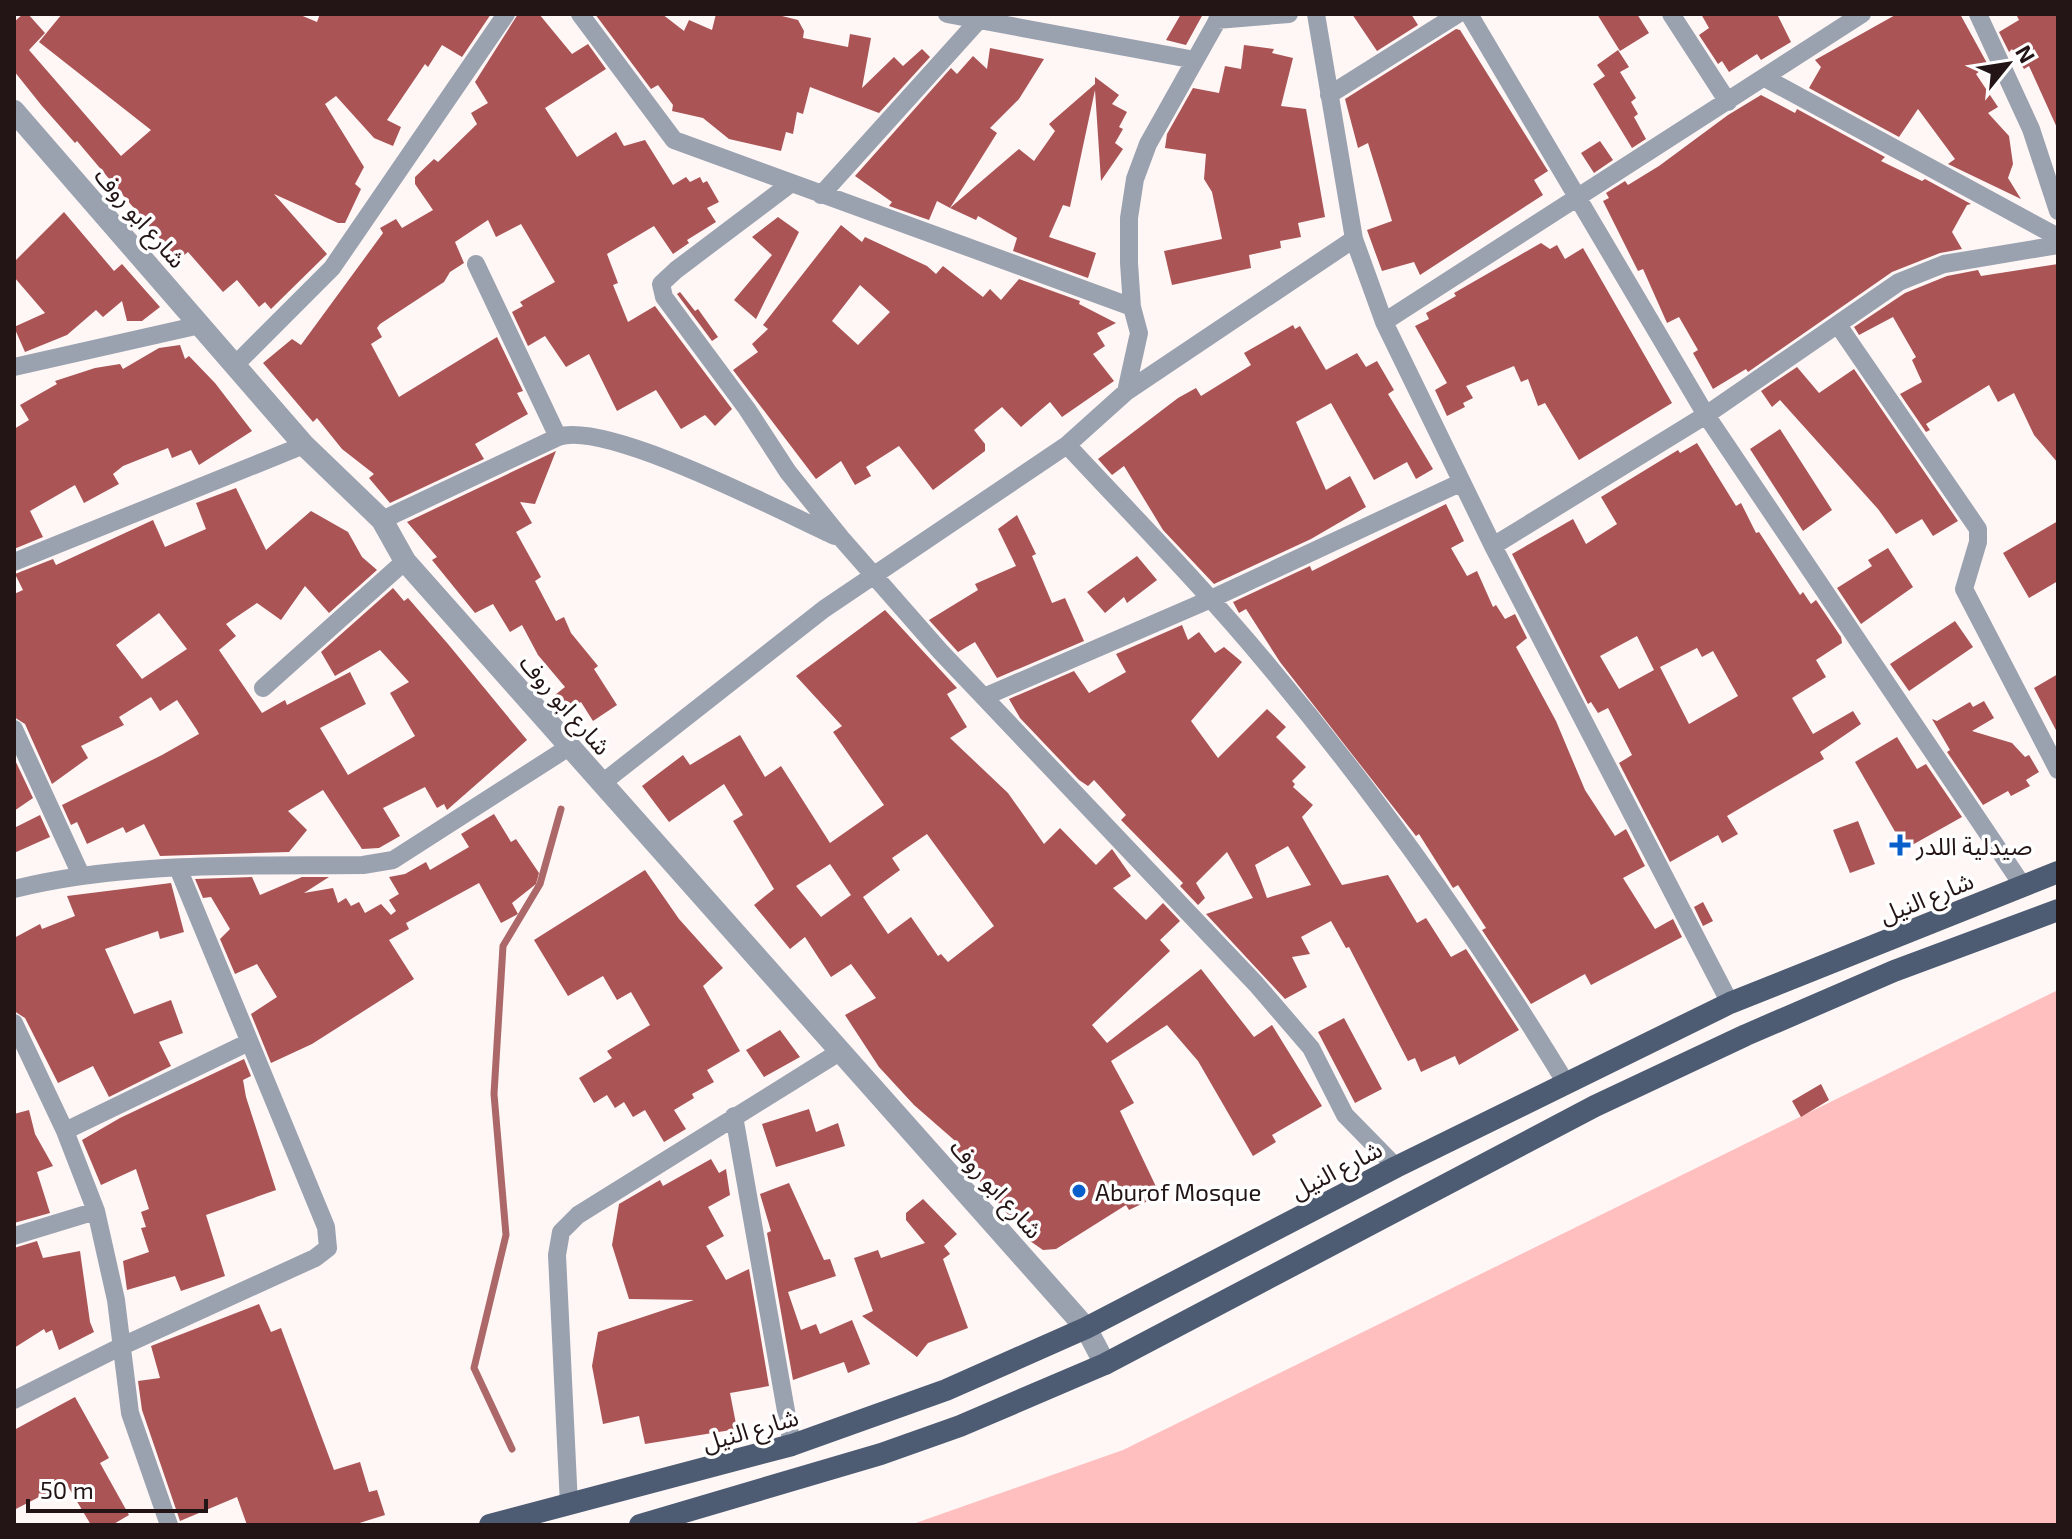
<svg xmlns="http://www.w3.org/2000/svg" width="2072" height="1539" font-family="'Exo 2','Noto Sans Arabic',sans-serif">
	<rect width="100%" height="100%" fill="#fff6f6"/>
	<!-- green -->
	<path fill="#ffbfbf" d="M2058,990v535h-1148l213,-75z"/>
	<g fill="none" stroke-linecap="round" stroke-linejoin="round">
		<!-- stream -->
		<path stroke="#ac6868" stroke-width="7" d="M512,1449l-38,-81 32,-133 -12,-141 9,-148 37,-62 21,-75"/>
	</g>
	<!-- building -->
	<path fill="#aa5456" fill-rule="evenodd" d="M23,14h5l17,19 -16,17 92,106 30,-26 -112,-88 23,-28h236l19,8 3,-8h171l-29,43 -20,-12 -14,22 -3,-3 -38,56 14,7 -8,19 -19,-8 -38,-42 -11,8 39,63 -9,17 6,5 -16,34h-7l-64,-29 53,60 -56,55 -6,-7 -6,5 -22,-27 -14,12 -35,-40 -10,8 -101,-119 -2,2 -33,-37 -28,-35v-49z
		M518,14h21l33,40 16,-10 18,25 -61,39 32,49 39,-25 8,14 21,-6 28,45 13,-8 4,5 10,-5 3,6 4,-2 12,21 -12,6 9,14 -29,18 2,3 -16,11 -19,-28 -47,28 11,29 -5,2 15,37 27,-16 77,103 -17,17 -10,-11 -24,14 -25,-39 -39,21 -28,-57 -23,13 -21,-31 -17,10 -16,-34 11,-6 -3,-4 35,-20 -34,-58 -25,13 -8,-17 -33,22 9,21 -14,9 -6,10 -64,42 -3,4 5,9 -11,7 28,53 98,-60 26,54 -6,2 11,21 -53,30 9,15 -94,44 -21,-25 5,-4 -32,-25 -25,-31 -4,4 -50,-59 29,-24 9,6 82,-112 -3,-5 16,-9 6,9 31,-18 -18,-26v-7l19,-18 4,3 39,-38 -6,-11 17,-10 -13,-21z
		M595,14h67l22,17 5,-11 23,10 4,-16h58l24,6 6,11 -1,7 45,9 2,-13 21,4 -9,50 32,-31 9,9 19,-17 8,8 -51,56 -69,-26 -7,27 -6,-2 -4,22 -7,-2 -5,19 -52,-12 -26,-21 -31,-7 1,-6 -15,-20 -7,4z
		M1181,14h22l-17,31 -20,-5z
		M1352,14h59l7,11 -41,26z
		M1597,14h40l12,19 -29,18z
		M1701,14h76l14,28 -30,18 -4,-6 -28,18 -7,-11 -4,3 -19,-29 10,-7z
		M1897,14h63l28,51 -12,9 22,33 -10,6 21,23 4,28 -5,14 13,21 -73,-35 7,-5 -37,-50 -19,28 -90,-49 12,-21 -6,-7z
		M2016,14h42v116l-29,-64 -5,3 -12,-20 -3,3 -10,-20 20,-12z
		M1456,29l4,1 88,141 -14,9 9,15 -123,80 -6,-13 -32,9 -15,-41 25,-9 -24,-78 -10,5 -13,-49z
		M1244,45l30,4 -2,4 21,5 -12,48 25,3 19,108 -27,6 3,14 -21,4 1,7 -32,7 2,13 -79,17 -8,-34 58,-12 -10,-47 -8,-13 2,-25 -41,-6 2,-14 26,-46 26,5 6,-27 16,3z
		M990,48l54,11 -25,40 -29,29 7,5 -47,75 -13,-7 -8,19 -40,-14 3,-4 -37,-26 96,-108 6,6 16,-18 14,13z
		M1618,50l11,17 -9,5 16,26 -5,4 7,12 -4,3 12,22 -14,9 -39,-64 12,-8 -8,-11z
		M1095,77l24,18 -7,9 15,8 -8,15 4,2 -8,14 8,6 -22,32 -6,-91 -25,117 -7,-2 -14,32 47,16 -8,25 -75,-27 4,-13 -39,-22 -2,4 -26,-12 69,-59 15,12 21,-30 -6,-7 46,-40z
		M1761,95l34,18 2,-4 88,48 -4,4 41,20 3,-2 46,25 -4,1 -15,27 10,17 -22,4 -48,19 -144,100 -2,-3 -33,20 -20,-36 5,-3 -19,-33 -12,6 -24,-54 -5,2 -35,-70 6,-3 -3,-5 19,-12 3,4 31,-19 69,-51z
		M1600,141l13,19 -19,13 -13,-20z
		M64,212l50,59 8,-7 38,43 -18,14h-15l-5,-20 -19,16 -7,-7 -29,25 -42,17 -11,-25 31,-14 -31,-36v-15z
		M778,217l21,15 -43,87 -22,-19 38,-45 -20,-18z
		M841,225l21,17 3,-5 62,29 9,8 7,-8 40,31 7,-8 11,11 18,-21 61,22 -1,3 37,19 -19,10 8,13 -12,8 21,27 -52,36 -12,-15 -29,25 -19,-20 -28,23 11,14v7l-52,39 -34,-44 -33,21 5,9 -16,9 -14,-24 -25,18 -83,-109 25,-18 -6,-8 16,-15 -5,-4zM860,285l30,27 -32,33 -26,-24z
		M1541,243l9,6 7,-4 8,14 18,-11 89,155 -93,57 -34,-57 -7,3 -10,-27 -7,3 -7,-16 -48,20 7,12 -10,5 2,4 -18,9 -12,-26 12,-7 -32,-57 14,-7 -3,-6 30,-17 -2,-3z
		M2058,264v199l-24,-28 -20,-42 -16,9 -9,-17 -63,39 4,6 -4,2 -26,-38 22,-12 -10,-22 4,-3 -23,-40 -34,18 -5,-8 51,-34 42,-17 31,-6 3,6z
		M680,292l15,19 3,-2 20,28 -6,4 -35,-47z
		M1293,325l2,4 5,-3 26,44 31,-17 9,14 11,-6 17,29 -6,4 45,75 -17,10 -9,-17 -33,18 -43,-77 -35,19 30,68 24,-14 16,31 -55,32 -97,45 -51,-54 -39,-64 -12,9 -14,-16 80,-61 18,-10 5,8 50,-31 -7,-12z
		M180,345l5,14 4,-3 26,27 37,48 -53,34 -8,-15 -19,8 -4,-10 -45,18 -10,8 6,10 -35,19 -9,-18 -45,26 13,26 -29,12v-120l15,-9 -9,-15 37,-21 -2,-3 40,-13 25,-4 3,5 36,-21z
		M1797,367l22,26 35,-24 104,152 -25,15 -11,-17 -26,15 -18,-25 -98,-109 -8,7 -11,-16z
		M1780,429l52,81 -29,21 -53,-82z
		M1697,443l39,63 5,-3 15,30 3,-1 41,63 3,-3 8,12 5,-4 25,37 1,6 -26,17 10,17 -34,21 21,36 40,-23 8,13 -41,28 4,7 -97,57 11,18 -16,9 -4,-8 -48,27 -51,-99 13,-8 -24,-47 -10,5 -7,-11 -3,2 -76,-150 61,-35 13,25 31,-20 -16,-27 77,-47 2,3zM1637,636l17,34 -35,19 -19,-33zM1697,648l5,9 11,-6 25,45 -49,28 -29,-57z
		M556,451l-21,53 -15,-2 12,21 -16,9 25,45 -6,4 21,40 8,-4 7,16 27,33 -4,3 23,36 -24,16 -12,-19 -14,9 -12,-16 10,-8 -27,-32 -16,-30 -12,7 -17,-28 -18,9 -43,-53 5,-3 -30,-35z
		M236,488l30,62 45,-39 37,21 14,25 15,13 -48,43 -24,-27 -24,34 -24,-17 -31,21 10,12 -17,14 43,63 23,-13 2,5 63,-33 16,32 -46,24 28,47 67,-39 -25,-43 19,-11 -29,-32 -45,26 -14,-24 72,-64 11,13 4,-3 40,46 79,96 -80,70 -3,-6 -7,4 -12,-21 -42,21 17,28 -21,12 -17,1 -39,-59 -35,21 19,19 -18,22 -129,4 -16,-32 -18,9 -3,-6 -36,17 -10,-22 -6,3 -9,-20 100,-50 37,-21 -2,-4 -20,-30 -17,11 -9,-14 -32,20 5,8 -43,21 7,12 -36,26 -27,-60 -11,-7v-123l9,-4 -8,-16 38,-15 3,6 97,-45 12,27 41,-18 -10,-26zM159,613l28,36 -45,30 -26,-34z
		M1446,504l18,37 -13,7 16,28 10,-5 16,36 3,-2 9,14 10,-5 12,24 -11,9 40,74 29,69 30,46 11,-7 19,37 -22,12 32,51 18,-10 9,18 -91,48 -6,-11 -54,30 -49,-74 4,-2 -28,-43 -5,3 -34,-54 -3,2 -136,-174 -34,-53 -7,4 -6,-11 77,-36 2,5z
		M1017,515l19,39 -4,2 20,47 13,-5 19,43 -87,37 -22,-36 -17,10 -29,-32 49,-30 -3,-6 41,-18 -18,-37z
		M2058,521v60l-29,17 -26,-45z
		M1888,548l25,39 -52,37 -24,-36 35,-22 -4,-6z
		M1137,556l20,24 -30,23 -3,-6 -19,16 -18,-21z
		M885,610l72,78 -10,6 20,33 -17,11 58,55 36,51 16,-16 36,37 16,-16 19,27 -18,12 33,32 17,-17 17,18 -20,19 10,11 -78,74 15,18 94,-74 53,68 18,-12 50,81 -50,29 4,7 -23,14 -55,-95 -31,-36 -56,36 23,42 -14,8 40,84 -31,15 -3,-5 -70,44 -13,1 -13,-9 -16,-26 -3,3 -45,-53 -3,2 -11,-14 9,-7 -47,-41 -35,-38 -34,-52 31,-17 -25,-34 -20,13 -26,-40 -15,12 -36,-44 20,-16 -41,-68 10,-6 -19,-31 -55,38 -27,-36 41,-31 7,10 50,-30 25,42 16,-11 49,77 54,-38 -51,-73 9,-6 -46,-50zM927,834l67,92 -46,36 -7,-8 -3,2 -27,-39 -23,17 -25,-37 37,-27 -8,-12zM830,864l21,31 -30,22 -25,-31z
		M1955,621l18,26 -64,44 -19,-27z
		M1182,625l6,15 11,-8 16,21 9,-6 18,15 -51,59 27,37 49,-49 19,18 -10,10 30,30 -14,14 3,3 -2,3 20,18 -11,12 40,68 46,-10 29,48 9,-5 25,39 15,-8 53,81 -60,35 -4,-9 -34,16 -6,-14 -7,3 -59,-114 -3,1 -15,-27 -30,16 9,17 -18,3 15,30 -22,12 -79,-85 47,-16 -26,-46 -31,31 9,15 -7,7 -18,-19 3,-3 -62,-63 5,-5 -32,-35 -6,6 -9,-6 -59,-62 -11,-19 65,-28 15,22 37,-21 -10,-18zM1288,846l23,39 -44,13 -12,-33z
		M2058,674v60l-24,-46z
		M1984,701l10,17 -22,13 40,12 13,14 4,-2 10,17 -13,8 4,6 -19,10 -3,-5 -25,14 -36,-53 3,-2 -18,-31 5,2 33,-19 3,5z
		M1897,737l20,32 9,-5 36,53 -57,32 -50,-87z
		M14,758l19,40 -19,13z
		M494,814l17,28 5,-3 23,34 -3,11 -24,19 6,11 -17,9 -22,-40 -73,40 3,6 -20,11 25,39 -102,65 -41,19 -20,-49 26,-17 -20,-33 -22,10 -15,-35 10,-10 -19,-32 -8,1 -8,-19 57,-2 8,18 42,-18h27l-25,16 29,-5 5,15 8,-5 5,8 8,-4 6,11 16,-9 10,11 5,-4 -7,-11 10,-6 -10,-17 16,-3 21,-12 4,8 39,-23 -8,-13z
		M40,815l10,22 -36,16v-25z
		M1858,821l17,43 -25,9 -17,-43z
		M645,870l34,49 44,49 -20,18 37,65 -33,19 7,12 -22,12 2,4 -20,12 12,19 -22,13 -19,-32 -12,7 -9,-15 -9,6 -8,-13 -13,8 -15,-25 33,-20 -5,-7 43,-26 -19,-33 -14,8 -14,-24 -35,20 -34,-56z
		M171,883l13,49 -24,7 -2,-8 -53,18 29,65 37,-14 12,33 -24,9 12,24 -62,31 -16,-31 -35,17 -33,-65 -11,-7v-73l26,-14 2,5 33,-13 -8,-20z
		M1703,902l10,19 -10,5 -9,-19z
		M1344,1018l38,71 -27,14 -37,-71z
		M780,1030l20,27 -36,20 -18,-27z
		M244,1059l7,17 -8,4 3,17 30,93 -70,25 19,61 -44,15 -6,-15 -48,14 -4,-29 26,-9 -8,-24 5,-1 -5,-15 8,-3 -13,-40 -35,16 -19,-45 38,-22z
		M1821,1084l8,16 -28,17 -9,-16z
		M809,1109l7,23 22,-9 7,23 -69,21 -14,-43z
		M29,1110l6,24 18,32 -16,6 13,41 -36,10v-109z
		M711,1159l8,14 7,-4 4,26 -22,12 16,29 -18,10 20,34 23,-11 20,117 -39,7 7,36 -92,15 -6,-28 -36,8 -11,-58 6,-34 96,-32 -65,-1 -17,-54 7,-41 41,-24 3,6z
		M789,1183l35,77 6,-1 6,17 -48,16 13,38 15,-6 4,10 32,-14 18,44 -22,9 -4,-11 -51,18 -26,-147 4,-2 -11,-37z
		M923,1199l34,35 -13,12 6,8 -7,5 25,69 -40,15 -11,14 -55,-41 11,-5 -19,-53 24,-8 3,8 44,-15 -19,-23v-7z
		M37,1241l6,17 37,-7 10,71 4,10 -35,18 -7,-20 -6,3 -2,-4 -30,19v-100z
		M259,1304l12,28 10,-4 53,142 26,-8 9,30 8,-2 8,25 -32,10h-106l-10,-28 -57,24 -38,-111 -4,-29 22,-3 -9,-32z
		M75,1397l34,61 -9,5 29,52 -17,10h-21l-25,-42 -52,27v-80z"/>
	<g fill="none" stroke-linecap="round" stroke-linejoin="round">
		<!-- minor -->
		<path stroke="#9aa2af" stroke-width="18" d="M580,14l94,126 458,167
			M947,14l248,46
			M1316,14l38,225 30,83 109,224 237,457
			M1469,14l237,401 317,471
			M1671,14l57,88
			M1978,14l53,115 27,82
			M1217,20l72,-6
			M1765,78l293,159
			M1329,95l129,-81
			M790,184l-114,86 -15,14 3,13 83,112 41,63 53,66 99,113 316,333 55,64 34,67 51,52
			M821,195l157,-174
			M476,264l82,173
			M1384,322l478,-308
			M1838,325l140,204v13l-14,47 94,181
			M236,364l96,-96 174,-254
			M14,367l186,-42
			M1126,392l228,-153
			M1067,445c67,72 137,143 200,219 110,131 210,273 299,419
			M382,520l176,-83c49,-17 224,75 277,99
			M1493,546l213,-131 193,-133 45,-18 114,-19
			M14,562l290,-117
			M263,688l142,-127
			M984,697l227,-98 251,-117
			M14,729l67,146
			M601,784l223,-175 243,-164 59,-53 13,-59 -7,-26 -3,-44v-45l6,-39 13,-35 73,-130
			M14,889c113,-28 233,-23 349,-24l30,-5 176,-113
			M14,1023l51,108 31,80 20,89 14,113 39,112
			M734,1116l58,329
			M65,1131l182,-88
			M14,1236l82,-25
			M14,1400l106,-53 195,-89 13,-10 -2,-21 -148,-359
			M569,1505l-12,-250 4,-23 17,-17 263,-164"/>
		<!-- tertiary -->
		<path stroke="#9aa2af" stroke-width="22" d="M14,111l290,334 78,75 23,41 681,767 19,36"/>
		<!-- primary -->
		<path stroke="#4d5c72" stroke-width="22" d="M490,1525l302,-80 154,-55 140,-62 310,-161 334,-164 328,-131
			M640,1525l241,-71 79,-28 145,-62 490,-258 151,-71 148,-64 164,-61"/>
	</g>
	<!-- markers -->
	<g fill="#0960ca" stroke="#fff" stroke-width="3">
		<path d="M1896 833h8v8h8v8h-8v8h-8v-8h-8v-8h8z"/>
		<circle cx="1079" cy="1191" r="8"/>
	</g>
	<g text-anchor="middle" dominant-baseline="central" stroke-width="7" stroke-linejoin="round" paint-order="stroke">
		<!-- street labels -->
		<g font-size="24" fill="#231515" stroke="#fff">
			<text transform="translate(141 217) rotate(49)">شارع ابو روف</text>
			<text transform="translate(566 704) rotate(49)">شارع ابو روف</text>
			<text transform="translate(1926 897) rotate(-22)">شارع النيل</text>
			<text transform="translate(1336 1169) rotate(-27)">شارع النيل</text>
			<text transform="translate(997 1188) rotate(48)">شارع ابو روف</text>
			<text transform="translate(750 1429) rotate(-16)">شارع النيل</text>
		</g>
		<!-- poi labels -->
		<g font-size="24" fill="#231515" stroke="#fff" text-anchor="start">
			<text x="1916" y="845">صيدلية اللدر</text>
			<text x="1095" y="1191">Aburof Mosque</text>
		</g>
	</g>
	<!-- border -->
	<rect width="2072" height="1539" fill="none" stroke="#231515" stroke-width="32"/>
	<!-- north arrow -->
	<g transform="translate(2008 64) rotate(60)" stroke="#ffffff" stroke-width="6" paint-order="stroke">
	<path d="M0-6L14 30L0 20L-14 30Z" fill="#231515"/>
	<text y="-12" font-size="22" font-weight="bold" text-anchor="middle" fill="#231515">N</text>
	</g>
	<!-- scale -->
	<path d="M28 1499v12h178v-12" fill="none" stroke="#231515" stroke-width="4"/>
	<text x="40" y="1499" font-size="24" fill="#231515" stroke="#ffffff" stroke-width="6" paint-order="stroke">50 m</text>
</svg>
